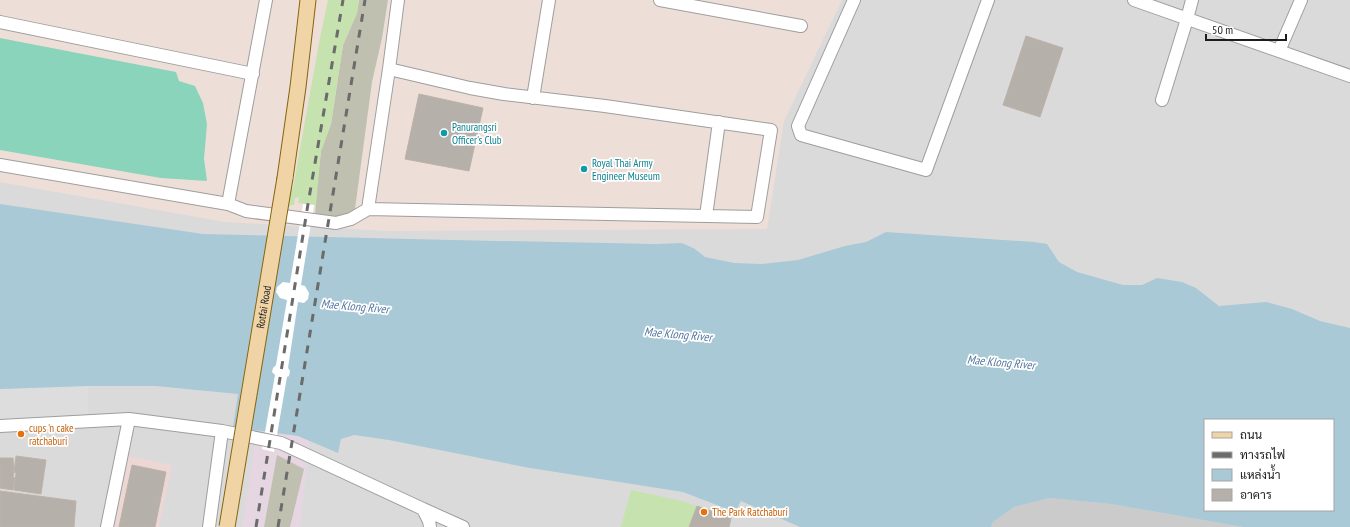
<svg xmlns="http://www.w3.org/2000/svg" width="1350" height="527" font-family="'PT Sans Narrow',Sarabun,sans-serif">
	<rect width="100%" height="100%" fill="#edeae4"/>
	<!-- residential -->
	<path fill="#dbdada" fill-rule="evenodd" d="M0,0h1350v527h-1350zM1205,420h128v90h-128z"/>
	<!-- commercial -->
	<path fill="#ecd7d5" d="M128,456l44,9 -13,62h-45z"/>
	<!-- industrial -->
	<path fill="#e5d6e2" d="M257,430l41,6 12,5 -10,86h-58z"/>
	<!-- religious -->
	<path fill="#cbcbcb" d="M1049,498l62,6 132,23h-252l2,-5 21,-15z"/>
	<!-- military -->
	<path fill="#eddfd8" d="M0,0h842l-58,121 -17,108 -381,2 -161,-9 -225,-40z"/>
	<!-- construction -->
	<path fill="#bfc0b0" d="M359,0h29l-6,38 -10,44 -17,127 -14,10 -26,-4 2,-30 4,-34 10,-27 12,-79 14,-32z
		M277,455l27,14 -14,58h-26z"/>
	<!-- grass -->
	<path fill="#c5e2af" d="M328,0h31l-2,13 -14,32 -12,79 -10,27 -5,54 -18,-2 1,-6 -4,1 -1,7 -8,1 4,-17 3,-1 26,-145z
		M631,490l51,11 49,17 -2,9h-108z"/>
	<!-- pitch -->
	<path fill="#8ad4bb" d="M0,38l176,34 3,9 16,5 8,17 4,21 -3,35 3,22 -46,-3 -161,-28z"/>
	<!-- parking -->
	<path fill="#ddd" d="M88,386v28l-88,5v-30z"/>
	<!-- water -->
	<path fill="#a9c9d6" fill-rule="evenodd" d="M0,204l203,30 250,6 202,4 27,-1 13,6 10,8 29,6 28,1 36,-4 47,-14 21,-4 20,-10 148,10 13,2 12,18 18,10 46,13h19l15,-7 25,4 14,6 23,18 47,-4 26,7 28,12 30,7v199h-107l-132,-23 -62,-6 -35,9 -21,15 -2,5h-191l-59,-26 -6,11 -52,-20 -153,-24 -141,-28 -35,-5 -13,4 -3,14 -40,-17 -65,-9 5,-33 -82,-8h-68l-88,3zM1205,420h128v90h-128z"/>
	<!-- pier -->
	<path fill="#fff" d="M303,204l11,1 -13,80 4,1 4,7 -1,6 -4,4 -6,-1 -10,66 2,3 -1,5 -2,1 -13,75 -12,-3 13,-74 -3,-3 1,-4 3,-3 11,-65 -7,-2 -4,-6 1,-5 6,-5 7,1z"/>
	<!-- building -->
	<path fill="#b6b0aa" stroke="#bdb2a8" d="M1026,36l37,12 -23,69 -37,-12z
		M419,94l64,14 -14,63 -64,-12z
		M16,456l30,4 -5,34 -27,-4 2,-17 -2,-1z
		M0,458h13l1,14 -1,5 2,1 -2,12 -13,-2z
		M132,465l34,7 -11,55h-36z
		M0,491l76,10 -2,26h-74z
		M697,506l34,12 -2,9h-40z"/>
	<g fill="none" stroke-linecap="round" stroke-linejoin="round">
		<!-- minor casing -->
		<g stroke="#9e9e9e" stroke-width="14">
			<path id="minor" d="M660,0l141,26
				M854,0l-56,126 3,9 125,35 62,-170
				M1134,0l216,76
				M0,22l253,52
				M1279,51l22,-51
				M533,98l16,-98
				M1162,100l25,-81 5,-19
				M0,165l228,39 18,7 90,12 15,-4 17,-10 389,8 14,-87 -166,-24 -101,-12 -34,-6 -81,-19
				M228,204l38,-204
				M368,209l21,-140 9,-69
				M706,216l13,-94
				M0,426l129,-7 93,12 59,12 142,66 6,12 1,6
				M423,509l40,18
				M107,527l22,-108
				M209,527l13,-96"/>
		</g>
		<!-- major casing -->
		<g stroke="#856510" stroke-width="17">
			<path id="major" d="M285,178l13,-91 10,-87"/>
		</g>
		<!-- minor -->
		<use href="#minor" stroke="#fff" stroke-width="12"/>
		<!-- major -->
		<use href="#major" stroke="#f1d4a5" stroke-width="15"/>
		<!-- rail -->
		<path stroke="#6b6b6b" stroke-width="3" stroke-dasharray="8 8" stroke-linecap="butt" d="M256,527l52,-323 35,-204
			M278,527l87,-527"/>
		<!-- major-bridge casing -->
		<g stroke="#856510" stroke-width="17" stroke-linecap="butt">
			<g id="major-bridge">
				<path id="s1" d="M227,527l58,-349"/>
			</g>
		</g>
		<!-- major-bridge -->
		<use href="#major-bridge" stroke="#f1d4a5" stroke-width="15"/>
	</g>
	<!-- markers -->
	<g fill="#0f9aa8" stroke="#fff" stroke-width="1.5">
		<circle cx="444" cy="133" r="4"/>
		<circle cx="584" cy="169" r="4"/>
	</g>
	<g fill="#e8710a" stroke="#fff" stroke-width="1.5">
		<circle cx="21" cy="434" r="4"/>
		<circle cx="704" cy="512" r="4"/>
	</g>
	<g text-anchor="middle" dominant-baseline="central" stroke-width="3.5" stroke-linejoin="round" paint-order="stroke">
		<!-- culture labels -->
		<g font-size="11" fill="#0d838f" stroke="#fff" text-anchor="start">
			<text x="452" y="127">Panurangsri<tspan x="452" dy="13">Officer's Club</tspan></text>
			<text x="592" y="163">Royal Thai Army<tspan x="592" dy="13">Engineer Museum</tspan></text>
		</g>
		<!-- street labels -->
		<g font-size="11" fill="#1d1d1d" stroke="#fff">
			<text stroke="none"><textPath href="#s1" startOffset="223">Rotfai Road</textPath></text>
		</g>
		<!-- food labels -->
		<g font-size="11" fill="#c56008" stroke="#fff" text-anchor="start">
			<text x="29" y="428">cups 'n cake<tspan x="29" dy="13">ratchaburi</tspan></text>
			<text x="712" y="512">The Park Ratchaburi</text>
		</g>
		<!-- water labels -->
		<g font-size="12" font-style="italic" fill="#5476a1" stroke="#fff">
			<text transform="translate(355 306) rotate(5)">Mae Klong River</text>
			<text transform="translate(678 334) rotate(5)">Mae Klong River</text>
			<text transform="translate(1001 362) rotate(5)">Mae Klong River</text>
		</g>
	</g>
	<!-- legend -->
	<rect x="1204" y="419" width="130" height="92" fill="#ffffff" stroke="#a5a5a5"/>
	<rect x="1212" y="432" width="20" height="6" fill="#f1d4a5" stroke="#a5a5a5"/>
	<text x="1240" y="439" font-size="12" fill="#1d1d1d">ถนน</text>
	<rect x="1212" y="452" width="20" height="6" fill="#6b6b6b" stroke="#a5a5a5"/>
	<text x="1240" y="459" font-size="12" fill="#1d1d1d">ทางรถไฟ</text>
	<rect x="1212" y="469" width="20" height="12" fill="#a9c9d6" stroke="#a5a5a5"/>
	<text x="1240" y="479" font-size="12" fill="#1d1d1d">แหล่งน้ำ</text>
	<rect x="1212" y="489" width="20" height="12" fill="#b6b0aa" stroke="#a5a5a5"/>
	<text x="1240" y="499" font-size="12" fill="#1d1d1d">อาคาร</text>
	<!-- scale -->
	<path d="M1206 34v6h80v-6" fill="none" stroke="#1d1d1d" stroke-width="2"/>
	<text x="1212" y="34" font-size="12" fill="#1d1d1d" stroke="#ffffff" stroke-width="3" paint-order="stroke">50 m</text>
</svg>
